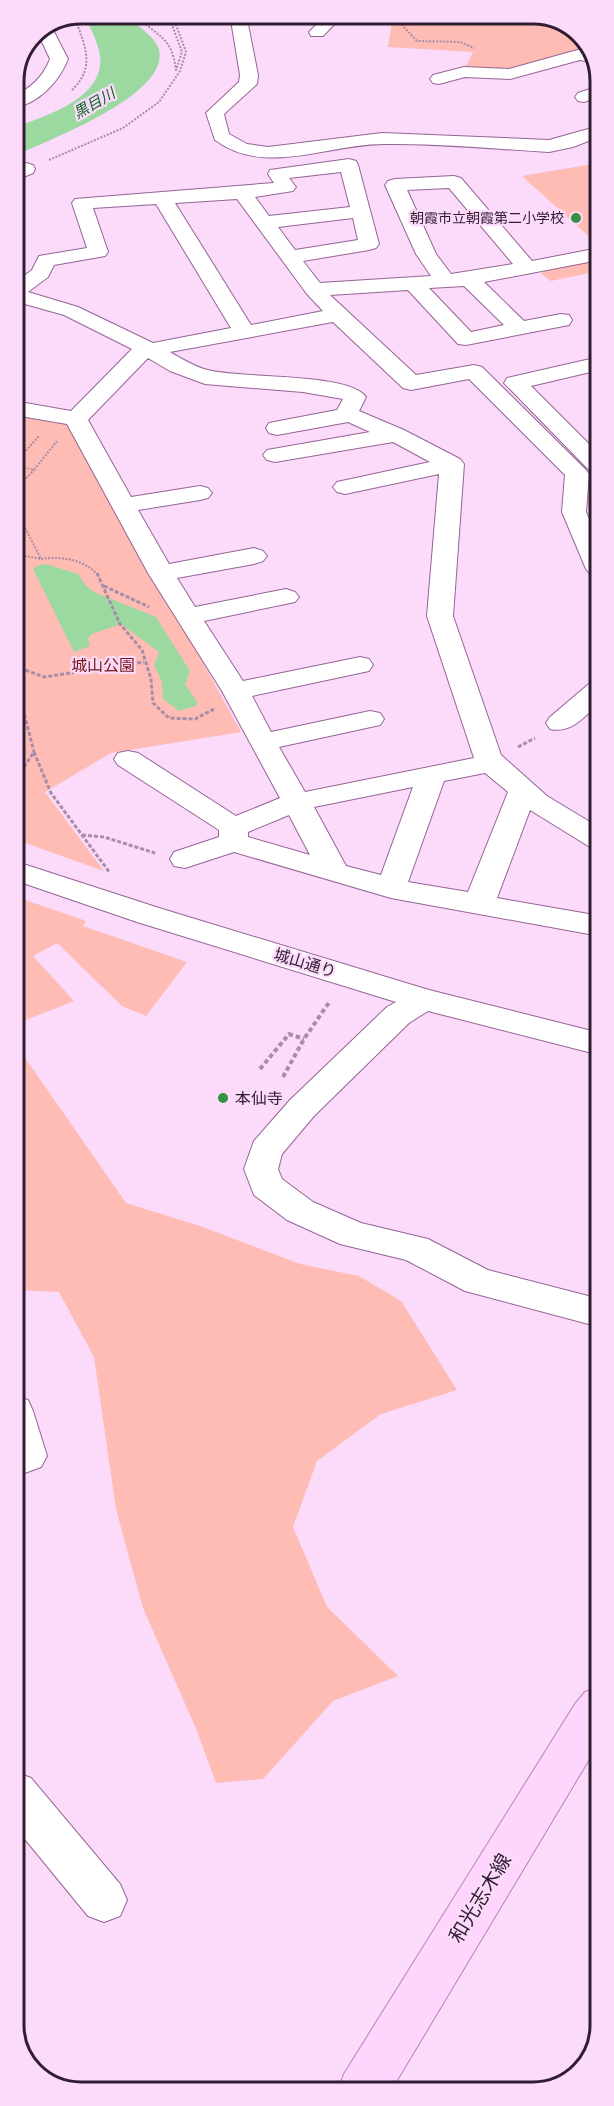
<svg xmlns="http://www.w3.org/2000/svg" width="614" height="2106" font-family="Montserrat,'Noto Sans JP',sans-serif">
	<rect width="100%" height="100%" fill="#fbdafa"/>
	<!-- green -->
	<path fill="#febcb4" d="M389,14h153l36,16 13,25 -82,16 -45,-1 9,-18 -85,-5 5,-32z
		M599,163v78l-6,-1 -71,-64z
		M599,258v13l-48,10 -10,-7 5,-5z
		M14,413l57,10 170,309 -130,21 -66,39 59,79 -90,-32z
		M14,896l72,25 -3,5 104,36 -41,54 -24,-10 -65,-63 -24,13 41,45 -48,19 -12,-13z
		M14,1042l112,161 74,23 100,38 59,12 42,25 56,89 -76,24 -64,47 -24,66 34,80 71,69 -65,25 -70,78 -47,4 -19,-52 -54,-123 -27,-99 -22,-152 -35,-65 -45,-2z"/>
	<!-- water -->
	<path fill="#9cd9a1" d="M84,14h40c11,11 31,21 35,36 11,45 -113,91 -145,106v-28c29,-12 80,-25 86,-62 3,-16 -10,-38 -16,-52z
		M46,564l32,10 8,12 10,7 60,24 34,54 -5,13 12,18 -1,4 -17,5 -16,-12 -1,-17 -8,-17 5,-13 -38,-28 -29,10 -4,5 2,7 -16,6 -41,-83 6,-4z"/>
	<g fill="none" stroke-linecap="round" stroke-linejoin="round">
		<!-- minor casing -->
		<g stroke="#956495" stroke-width="2">
			<path id="minor" d="M230,14h16l12,61 -1,9 -33,30 5,20 18,10 21,3 114,-14 167,7 50,-14v11l-26,10 -24,5c-55,-3 -110,-9 -165,-8 -56,0 -119,33 -169,-4l-9,-27 33,-31 1,-7z
				M327,14h17l-21,22h-12l-2,-4z
				M51,26l17,33c-9,23 -29,44 -54,49v-12c17,-8 29,-19 36,-37l-13,-28z
				M581,49l9,3 7,11 -17,-3 -70,19 -45,-2 -26,7 -6,-1 -3,-4 3,-4 31,-8 45,2z
				M599,86v11l-15,5 -6,-1 -3,-4 3,-4z
				M349,159l7,2 2,4 21,79 -3,4 -7,2 -66,11 17,22 111,-7 -15,-22 -31,-69 3,-4 7,-2 59,-3 7,2 71,83 67,-13v12l-115,22 40,39 37,-7 8,1 3,5 -3,5 -103,20 -8,-1 -50,-54 -78,5 86,80 58,-10 8,2 103,102 4,5 -3,38 13,30v34l-9,-2 -4,-5 -24,-57 3,-37 -96,-96 -58,11 -8,-2 -70,-66 -163,30c12,7 25,15 38,18 31,9 141,2 158,27l-7,14 45,19 56,29 4,5 -11,152 48,139 46,41 53,32v22l-10,-3 -60,-37 -33,88 103,18v20l-209,-38 -157,-46 -49,16 -11,-2 -4,-7 4,-7 45,-15v-7l-101,-65 -4,-6 4,-6 10,-2 10,2 98,63 44,-18 -58,-107 -74,-118 -81,-149 -53,-9v-14l57,10 61,-62 -68,-34 -50,-14v-18l18,-13 7,-14 48,-8 -15,-45 3,-4 199,-16 -6,-9 2,-4zM341,172l9,35 -81,9 -14,-19 38,-6 3,-4 -7,-9zM449,188l64,76 -62,10 -15,-20 -29,-64zM237,199l70,95 16,17 -72,14 -76,-122zM156,204l75,124 -78,15 -75,-36 -50,-15 20,-15 6,-12 51,-9 3,-4 -15,-44zM353,218l5,22 -63,10 -17,-23zM464,286l40,39 -33,7 -42,-44zM148,358l22,13 35,13 98,8 40,7 -6,11 -68,13 -3,5 3,5 8,2 71,-13 22,10 -103,18 -4,5 4,5 8,2 118,-20 37,20 -93,20 -4,5 4,5 8,2 94,-20 -12,142 47,142 -169,34 -26,-45 101,-22 4,-6 -4,-6 -10,-2 -99,21 -19,-36 117,-25 4,-6 -4,-6 -9,-2 -117,24 -39,-60 91,-19 4,-5 -4,-5 -9,-3 -91,18 -18,-29 77,-14 9,-3 4,-5 -4,-5 -9,-3 -85,16 -31,-54 62,-10 8,-2 4,-5 -4,-5 -8,-2 -69,11 -43,-77zM485,773l23,19 -40,100 -60,-10 36,-101zM413,787l-32,88 -35,-9 -32,-59zM289,815l21,40 -62,-18v-5z
				M26,163l7,2 2,4 -2,4 -19,8v-13z
				M599,357v13l-68,16 68,68v20l-8,-2 -87,-89 3,-5z
				M600,681v22c-16,13 -28,31 -50,26l-4,-6 4,-6 40,-34z
				M14,861l145,47 270,82 171,43v22l-172,-44 -19,12 -95,93 -32,38 -4,15 4,10 31,23 48,21 67,16 60,31 112,29v28l-135,-36 -59,-31 -66,-16 -53,-24 -33,-25 -10,-26 10,-28 36,-41 97,-93 9,-5 -259,-80 -123,-42z
				M14,1396l14,4 5,11 14,45 -6,11 -27,10z
				M15,1772l16,6 89,106 7,16 -7,16 -16,6 -16,-6 -73,-89z"/>
		</g>
		<!-- major casing -->
		<g stroke="#b684b5" stroke-width="2">
			<path id="major" d="M600,1687v54l-210,351h-53l7,-18 231,-370 10,-12z"/>
		</g>
		<!-- path-far2 -->
		<path stroke="#a88da8" stroke-width="2" stroke-dasharray="2 1.5" stroke-linecap="butt" d="M136,14c21,25 35,19 40,56l6,-18 -14,-38
			M400,14l1,10 16,17 43,1 14,6
			M72,90c25,-24 12,-46 2,-74
			M49,160l74,-32 36,-26 21,-31 6,-19 -14,-38
			M14,464l25,-28
			M14,465l20,5 23,-29
			M14,491l20,-21
			M14,506l27,53c21,-3 42,0 57,16
			M14,554l27,5"/>
		<!-- path-far1 -->
		<path stroke="#a88da8" stroke-width="3" stroke-dasharray="4 2" stroke-linecap="butt" d="M97,573l23,51 22,26 9,29 2,24 16,15 26,1 19,-10
			M104,586l45,21
			M14,669l6,-1 24,9 100,-15
			M14,710l10,3 10,39
			M518,747l17,-9
			M14,782l20,-30 17,41 59,80
			M82,835l22,2 51,16"/>
		<!-- path -->
		<path stroke="#a88da8" stroke-width="4" stroke-dasharray="4.5 3" stroke-linecap="butt" d="M260,1069l29,-35 15,5
			M283,1077l21,-38 26,-38"/>
		<!-- minor -->
		<use href="#minor" fill="#fff" fill-rule="evenodd"/>
		<!-- major -->
		<use href="#major" fill="#fed6fd" fill-rule="evenodd"/>
	</g>
	<!-- markers -->
	<g fill="#349244" stroke="#fbdafa" stroke-width="2">
		<circle cx="576" cy="218" r="6"/>
		<circle cx="223" cy="1098" r="6"/>
	</g>
	<g text-anchor="middle" dominant-baseline="central" stroke-width="4.5" stroke-linejoin="round" paint-order="stroke">
		<!-- far-poi labels -->
		<g font-size="14" fill="#311d31" stroke="#fbdafa" text-anchor="end">
			<text x="564" y="218">朝霞市立朝霞第二小学校</text>
		</g>
		<!-- far-water labels -->
		<g font-size="15" font-style="italic" fill="#096723" stroke="#fbdafa">
			<text transform="translate(94 103) rotate(-30)">黒目川</text>
		</g>
		<!-- park labels -->
		<g font-size="16" fill="#781817" stroke="#fbdafa">
			<text x="103" y="665">城山公園</text>
		</g>
		<!-- street labels -->
		<g font-size="16" fill="#311d31" stroke="#fbdafa">
			<text transform="translate(305 963) rotate(17)">城山通り</text>
		</g>
		<!-- poi labels -->
		<g font-size="16" fill="#311d31" stroke="#fbdafa" text-anchor="start">
			<text x="235" y="1098">本仙寺</text>
		</g>
		<!-- near-street labels -->
		<g font-size="20" fill="#311d31" stroke="#fbdafa">
			<text transform="translate(480 1898) rotate(-59)">和光志木線</text>
		</g>
	</g>
	<!-- crop -->
	<path d="M0 0H614V2106H0ZM81 24H533A57 57 0 0 1 590 81V2025A57 57 0 0 1 533 2082H81A57 57 0 0 1 24 2025V81A57 57 0 0 1 81 24Z" fill="#fbdafa" fill-rule="evenodd"/>
	<path fill="none" stroke="#311d31" stroke-width="3" d="M81 24H533A57 57 0 0 1 590 81V2025A57 57 0 0 1 533 2082H81A57 57 0 0 1 24 2025V81A57 57 0 0 1 81 24Z"/>
</svg>
